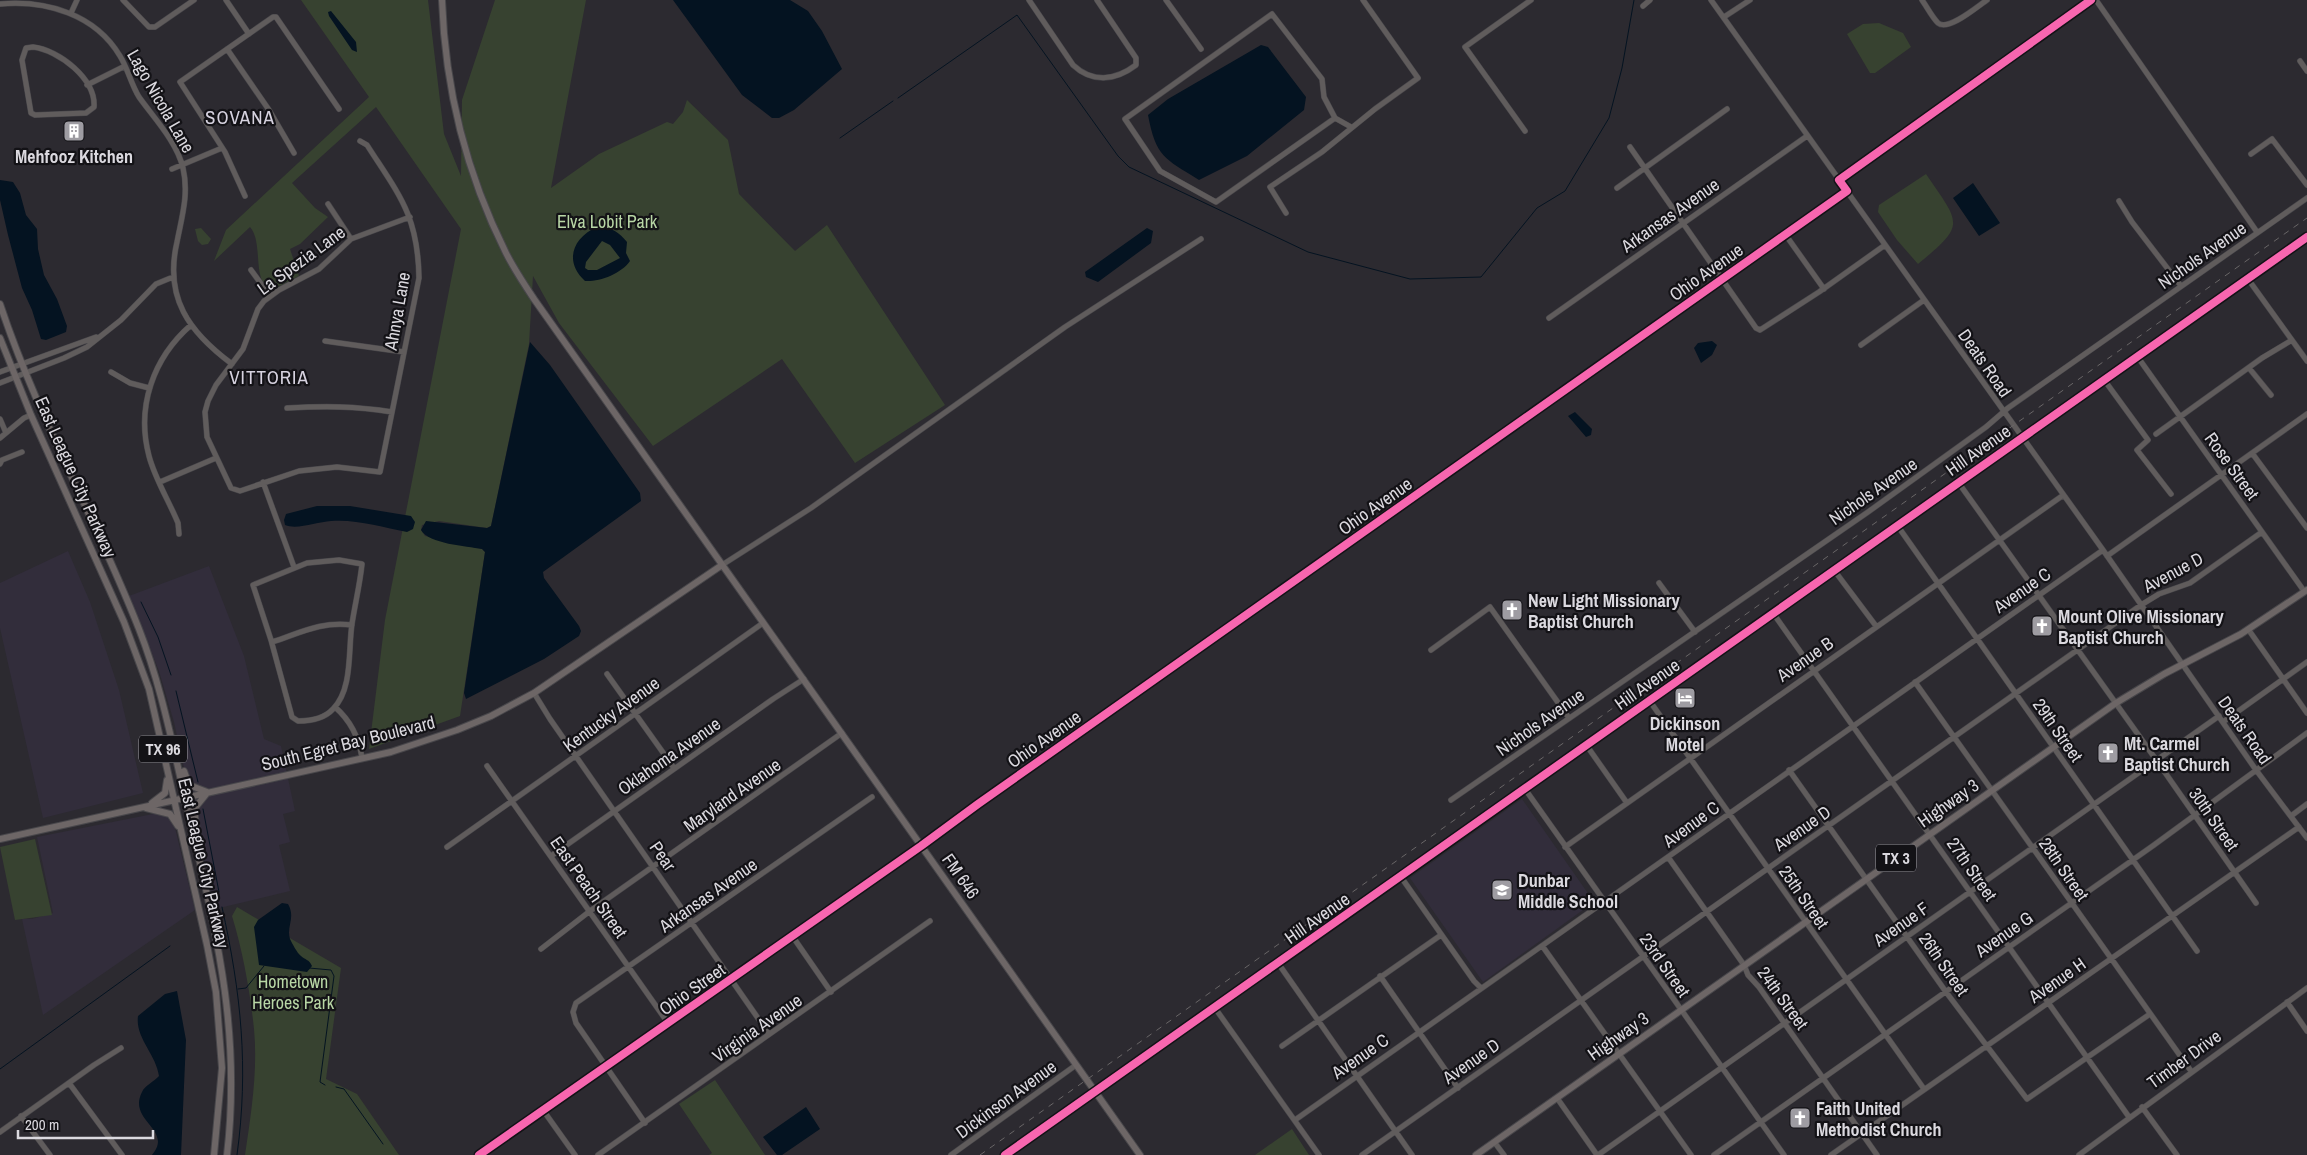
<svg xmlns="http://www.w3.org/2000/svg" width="2307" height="1155" font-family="'Archivo Narrow',sans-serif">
	<rect width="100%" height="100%" fill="#2c2a30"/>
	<!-- built -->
	<path fill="#322d3b" d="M68,551l22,51 29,88 24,103 -100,25 -43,-190v-45z
		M209,566l35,90 20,83 17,7 14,65 -12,3 7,28 -11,3 11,46 -75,18 -41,-187 -15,-51 -30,-75z
		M1522,799l72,103 -111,80 -73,-104z
		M158,813l9,3 8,12 20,82 -152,105 -21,-96h10l21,-6 -16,-76z"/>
	<!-- green -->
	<path fill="#374230" d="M301,0h127l16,134 17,42 1,-76 33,-100h91l-35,188 48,-34 68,-32 6,2 10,-12 4,-12 41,40 11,54 56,57 32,-26 118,180 -90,58 -73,-104 -129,87 -94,-123 -26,-47 -4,68 -38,182 -4,2 -48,-7 -17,4 -1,5 4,6 57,13 3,3 -25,164 -91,33 16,-129 76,-391 -85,-122 -84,76 23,25 13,9 -28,27 -10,5 9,27 -27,14c-21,-6 -8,-48 -22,-63l-36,34 12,-31 143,-133z
		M1879,23l24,10 8,14 -36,26h-5l-23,-39 16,-10z
		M1926,174c34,50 41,50 -8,90l-21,-24 -19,-28 1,-7z
		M201,228l10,11 -3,5 -6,1 -4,-4 -3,-12z
		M35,839l17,76 -37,5 -15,-73z
		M237,907l104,61 -15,111 31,15 42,61h-154c6,-41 13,-84 9,-126 -4,-38 -11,-77 -22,-113z
		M715,1080l50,75h-56l3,-2 -33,-49z
		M1292,1129l17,26h-54z"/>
	<!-- water -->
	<path fill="#041321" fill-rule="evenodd" d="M673,0h117l18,11 14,20 20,38 -48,41 -15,8h-7l-30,-23z
		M331,11l25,31 1,10 -5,-2 -23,-34 -1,-4z
		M1261,45l7,2 38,50 -2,13 -57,46 -48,24c-35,-22 -43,-23 -51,-65l20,-16z
		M0,180l13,2 7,11 6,22 11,14 1,20 6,26 13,24 10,27 -1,6 -20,8 -5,-1 -9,-29 -10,-22 -14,-53 -8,-35z
		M1973,183l27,40 -21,13 -26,-38z
		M597,227c13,-1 22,5 30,15l-1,11 4,8c-9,13 -31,21 -45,20 -21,-19 -13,-43 12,-54zM602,241l8,4 10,13 -23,12h-9l-3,-2 1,-6z
		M1147,228l6,3 -2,12 -53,39 -12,-5 -1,-5z
		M1712,341l5,4 -5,10 -11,8 -7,-15 4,-5z
		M530,342l20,23 90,128 1,8 -98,71 1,6 35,48 2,5 -2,5 -35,23 -78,40 -2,-6 21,-141 -3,-3c-16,-3 -53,-5 -61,-19l5,-9 61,7 4,-2z
		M1575,412l17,17 -1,6 -5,2 -18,-21z
		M317,506h33l61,10 4,6 -2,7 -6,3c-25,-5 -51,-13 -76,-11 -14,1 -34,9 -46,4l-1,-5 2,-6z
		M282,903l6,1c8,14 -2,22 2,35 2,4 7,14 11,17 4,4 8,3 11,10l-5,6 -48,-7 -5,-38 4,-7z
		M177,991l9,49 -5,115h-29c22,-26 -25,-34 -10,-63 3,-7 12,-10 17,-16 -3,-22 -24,-38 -21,-60l27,-22z
		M806,1107l14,22 -38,26h-5l-14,-18z"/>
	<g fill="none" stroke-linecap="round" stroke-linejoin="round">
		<!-- stream -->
		<path stroke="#041321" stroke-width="1" d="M898,98l119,-83 101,141 11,11 179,85 102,27 71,-2 56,-69 28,-17 44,-73 13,-50 12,-68
			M840,138l53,-37
			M141,602l17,35 13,38
			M176,691l22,91
			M203,809l16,83
			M222,907c19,86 27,160 15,248
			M309,968l22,2 3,6 -14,106 5,3
			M238,989l8,-1 18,-22
			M0,1069l170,-123
			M336,1087l8,2 39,55"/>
		<!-- minor casing -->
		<g stroke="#48474b" stroke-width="6">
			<path id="minor" d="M123,0l26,27h6l39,-27
				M226,0l23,34
				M1029,0l44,65c19,18 42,16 63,0v-7l-39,-58
				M1166,0l35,49
				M1711,0l129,181
				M1922,0c5,7 10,17 16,23 10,9 40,-17 49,-23
				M2096,0l161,232
				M0,4c46,-4 95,10 120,52 8,13 11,28 19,41 15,21 38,45 44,71 6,26 -1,48 -6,74 -13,56 12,90 55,122
				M1643,6l7,-6
				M71,13l6,-13
				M1724,17l26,-17
				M33,47c26,3 63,32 61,60l-8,6 -51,2 -4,-2 -9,-53 4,-12z
				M227,49l42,61 25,43
				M2300,61l7,10
				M87,85l38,-19
				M1335,118l-11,-21 -2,-18 -50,-65 -147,105 35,52 56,31 119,-84 16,9
				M1525,131l-60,-84 66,-47
				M360,141l7,4c32,50 51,70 52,133l-39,194 -43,-5 -38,4 -59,20 -9,-3 -24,-51 -2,-25 3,-11 8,-16 27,-36 15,-40 6,-8 15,-11 40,-21 32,-30 59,-22
				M1630,147l126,181 4,2 59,-38 66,-47
				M2251,154l21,-15 35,46
				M172,169l50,-21
				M1617,188l110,-79
				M1846,190l257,360 153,220 51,68
				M245,196l-20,-44 -45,-70 93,-65h3l63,92
				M2119,201l13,21 49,64
				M328,204l23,35
				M1286,213l-16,-26 52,-35 53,-43 43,-31 -55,-78
				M1785,234l39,55
				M251,270l19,26
				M2248,279l59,82
				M1549,318l258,-182
				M325,341l79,11
				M1861,345l63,-45
				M2137,356l167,235
				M2249,368l22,27
				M0,372l96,-35
				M111,372l19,11 19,5
				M2105,381l43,59 -11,10 34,44
				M0,383l64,-25 23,-11 34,-27 35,-36 17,-7
				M287,408c38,-2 67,-2 105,4
				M0,419l6,14
				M2156,434l106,-76 30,-18
				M0,438l24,-20 7,-3
				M2252,453l55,75
				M0,464l2,-4 20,-8
				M160,482l56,-24
				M263,482l31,85
				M1958,482l199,279 99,142
				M1897,525l300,426
				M179,534l-1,-11c-9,-22 -23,-44 -29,-67 -13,-49 4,-98 42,-131
				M2107,556l200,-142
				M339,560l23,4c-2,20 -7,40 -10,60 -4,26 1,65 -19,85 -9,10 -22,12 -35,12l-6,-4 -21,-77 -18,-55 54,-22z
				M722,565l89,-57 254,-181 136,-88
				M1834,570l42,56
				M1659,583l36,49
				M1773,613l356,504
				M2248,629l59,84
				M272,642c28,-9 49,-21 80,-17
				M1431,650l59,-43 79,111
				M607,674l67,94
				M1915,682l276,389
				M534,693l16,26 219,315
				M1649,700l275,389
				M335,707c16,14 24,30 27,51
				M2223,722l84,-60
				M1587,746l40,57
				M487,766l181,257
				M1789,770l157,222 81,107 123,-85
				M1525,789l259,366
				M1451,800l417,-288 118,-85 22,-19 299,-210
				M2291,816l16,-12
				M447,847l316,-224
				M1565,847l497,-351
				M551,856l222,-157 31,-20
				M1668,857l76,108 4,10 11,12 118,168
				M1401,877l73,104 7,7
				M793,937l38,55
				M1543,947l148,208
				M541,949l49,-38 252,-178
				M1278,963l134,192
				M1380,976l78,112
				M2287,1002l20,29
				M1215,1008l104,147
				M1282,1046l159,-111
				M69,1083l53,72
				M1557,1098l40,57
				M2142,1107l35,48
				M543,1110l32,45
				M21,1116l29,39
				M1295,1120l808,-570
				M645,1123l-69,-100 -3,-11 3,-9 296,-206
				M0,1132l94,-67 27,-17
				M1495,1143l9,12
				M479,1155l442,-309 57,-42 869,-613 -8,-11 252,-180
				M598,1155l332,-234
				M951,1155l125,-90
				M1005,1155l1302,-918
				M1362,1155l779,-550 18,-11 31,-11 72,-51
				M1598,1155l621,-439
				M1714,1155l440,-310 153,-112
				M1831,1155l468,-328
				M2079,1155l228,-167"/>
		</g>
		<!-- major casing -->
		<g stroke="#48474b" stroke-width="8">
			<path id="major" d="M442,0c3,88 25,175 64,253 8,16 18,31 28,46l606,856
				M0,304c37,112 96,215 139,325 22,56 33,114 47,173 28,123 56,224 41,353
				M0,338l31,77 93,207 25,67 58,256 9,47 6,76 -8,87
				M184,771l5,14 18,7
				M152,803l13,-10 2,-13
				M146,808l24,6 8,12
				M0,839l391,-87 66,-22 34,-14 43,-23 188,-128
				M198,840l-4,-31 13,-16
				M1476,1155l640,-452 48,-29 77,-40 66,-44"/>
		</g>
		<!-- minor -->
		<use href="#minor" stroke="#605c5c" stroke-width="5"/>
		<!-- major -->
		<use href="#major" stroke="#6d6666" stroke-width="6"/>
		<!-- rail -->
		<path stroke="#696667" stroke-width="1" stroke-dasharray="6 6" stroke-linecap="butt" d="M980,1155l1327,-937"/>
		<!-- cycleway casing -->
		<g stroke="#131216" stroke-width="11">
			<path id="cycleway" d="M479,1155l442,-309 57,-42 869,-613 -8,-11 252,-180
				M1005,1155l1302,-918"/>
		</g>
		<!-- cycleway -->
		<use href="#cycleway" stroke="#f766af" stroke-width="8"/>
	</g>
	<!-- icons -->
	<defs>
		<g id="building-square" transform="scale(1.125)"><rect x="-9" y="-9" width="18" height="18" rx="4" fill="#9e9ca2" stroke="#131216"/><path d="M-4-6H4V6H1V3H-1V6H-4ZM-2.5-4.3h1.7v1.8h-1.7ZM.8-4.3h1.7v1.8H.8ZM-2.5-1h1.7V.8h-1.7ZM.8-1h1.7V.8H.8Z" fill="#fff"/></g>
		<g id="church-square" transform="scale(1.125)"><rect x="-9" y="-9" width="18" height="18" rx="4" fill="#9e9ca2" stroke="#131216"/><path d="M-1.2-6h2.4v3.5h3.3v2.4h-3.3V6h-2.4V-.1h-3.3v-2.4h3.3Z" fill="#fff"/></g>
		<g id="hotel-square" transform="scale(1.125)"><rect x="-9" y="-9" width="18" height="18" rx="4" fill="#9e9ca2" stroke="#131216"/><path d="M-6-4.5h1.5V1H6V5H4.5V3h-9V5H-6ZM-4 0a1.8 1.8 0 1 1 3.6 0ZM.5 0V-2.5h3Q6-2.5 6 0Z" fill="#fff"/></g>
		<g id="school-square" transform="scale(1.125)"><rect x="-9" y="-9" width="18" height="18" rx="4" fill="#9e9ca2" stroke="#131216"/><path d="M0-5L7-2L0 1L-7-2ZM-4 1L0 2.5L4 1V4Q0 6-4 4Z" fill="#fff"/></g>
	</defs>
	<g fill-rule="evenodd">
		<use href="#building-square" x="74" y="131"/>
		<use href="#church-square" x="1512" y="610"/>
		<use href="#church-square" x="2042" y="626"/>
		<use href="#hotel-square" x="1685" y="698"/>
		<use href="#church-square" x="2108" y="753"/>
		<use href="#school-square" x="1502" y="890"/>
		<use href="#church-square" x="1800" y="1118"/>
	</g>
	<g text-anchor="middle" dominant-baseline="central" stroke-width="4.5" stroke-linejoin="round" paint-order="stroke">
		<!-- shield labels -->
		<g fill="#131216" stroke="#9f9da3" stroke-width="1">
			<rect x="139" y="735.5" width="48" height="27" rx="4"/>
			<rect x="1876" y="844.5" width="40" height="27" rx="4"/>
		</g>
		<g font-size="16" font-weight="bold" fill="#dbd9df">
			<text x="163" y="749">TX 96</text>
			<text x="1896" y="858">TX 3</text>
		</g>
		<!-- street labels -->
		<g font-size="18" fill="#dbd9df" stroke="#131216">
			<text transform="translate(161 101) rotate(60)">Lago Nicola Lane</text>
			<text transform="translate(1670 215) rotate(-35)">Arkansas Avenue</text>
			<text transform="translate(2202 255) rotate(-35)">Nichols Avenue</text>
			<text transform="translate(301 260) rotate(-36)">La Spezia Lane</text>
			<text transform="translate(1706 272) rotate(-35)">Ohio Avenue</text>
			<text transform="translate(397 311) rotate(-80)">Ahnya Lane</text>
			<text transform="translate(1985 363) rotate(55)">Deats Road</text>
			<text transform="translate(1978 450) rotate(-35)">Hill Avenue</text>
			<text transform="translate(2232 466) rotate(54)">Rose Street</text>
			<text transform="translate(76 477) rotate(66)">East League City Parkway</text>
			<text transform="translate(1873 491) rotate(-35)">Nichols Avenue</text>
			<text transform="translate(1375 506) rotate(-35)">Ohio Avenue</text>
			<text transform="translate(2173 572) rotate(-28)">Avenue D</text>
			<text transform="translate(2022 590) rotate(-35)">Avenue C</text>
			<text transform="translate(1805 659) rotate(-35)">Avenue B</text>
			<text transform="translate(1647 684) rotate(-35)">Hill Avenue</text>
			<text transform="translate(611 714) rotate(-36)">Kentucky Avenue</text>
			<text transform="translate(1540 722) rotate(-35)">Nichols Avenue</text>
			<text transform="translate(2058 730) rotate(55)">29th Street</text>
			<text transform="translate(2245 730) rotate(55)">Deats Road</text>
			<text transform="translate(1044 739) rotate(-35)">Ohio Avenue</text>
			<text transform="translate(348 743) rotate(-14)">South Egret Bay Boulevard</text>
			<text transform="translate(669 756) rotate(-35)">Oklahoma Avenue</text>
			<text transform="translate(732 795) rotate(-35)">Maryland Avenue</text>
			<text transform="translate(1948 803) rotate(-35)">Highway 3</text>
			<text transform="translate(2214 819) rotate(55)">30th Street</text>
			<text transform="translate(1691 824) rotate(-36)">Avenue C</text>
			<text transform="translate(1802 828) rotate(-35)">Avenue D</text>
			<text transform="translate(663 856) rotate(55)">Pear</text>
			<text transform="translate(204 863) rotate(77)">East League City Parkway</text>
			<text transform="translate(1972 869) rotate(55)">27th Street</text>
			<text transform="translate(2064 869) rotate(55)">28th Street</text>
			<text transform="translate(961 876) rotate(55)">FM 646</text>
			<text transform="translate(589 887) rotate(55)">East Peach Street</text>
			<text transform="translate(708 895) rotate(-35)">Arkansas Avenue</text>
			<text transform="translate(1804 897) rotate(55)">25th Street</text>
			<text transform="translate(1317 918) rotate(-35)">Hill Avenue</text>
			<text transform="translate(1901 924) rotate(-35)">Avenue F</text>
			<text transform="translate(2004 934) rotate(-35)">Avenue G</text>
			<text transform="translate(1944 964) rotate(55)">26th Street</text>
			<text transform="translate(1665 965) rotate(55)">23rd Street</text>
			<text transform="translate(2057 980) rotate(-35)">Avenue H</text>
			<text transform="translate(692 989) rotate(-35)">Ohio Street</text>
			<text transform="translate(1783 998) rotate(54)">24th Street</text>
			<text transform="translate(757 1028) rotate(-35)">Virginia Avenue</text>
			<text transform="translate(1618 1036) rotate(-35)">Highway 3</text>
			<text transform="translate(1360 1056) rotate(-35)">Avenue C</text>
			<text transform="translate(2184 1059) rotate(-36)">Timber Drive</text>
			<text transform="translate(1471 1061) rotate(-35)">Avenue D</text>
			<text transform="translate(1006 1099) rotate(-36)">Dickinson Avenue</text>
		</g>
		<!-- poi labels -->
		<g font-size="18" font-weight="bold" fill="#dbd9df" stroke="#131216" text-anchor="start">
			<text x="74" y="156" text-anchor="middle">Mehfooz Kitchen</text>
			<text x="1528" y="600">New Light Missionary<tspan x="1528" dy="21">Baptist Church</tspan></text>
			<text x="2058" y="616">Mount Olive Missionary<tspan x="2058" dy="21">Baptist Church</tspan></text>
			<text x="1685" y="723" text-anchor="middle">Dickinson<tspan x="1685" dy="21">Motel</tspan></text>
			<text x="2124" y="743">Mt. Carmel<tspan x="2124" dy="21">Baptist Church</tspan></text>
			<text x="1518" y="880">Dunbar<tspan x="1518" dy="21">Middle School</tspan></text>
			<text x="1816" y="1108">Faith United<tspan x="1816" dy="21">Methodist Church</tspan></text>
		</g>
		<!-- park labels -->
		<g font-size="18" fill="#b8d6a5" stroke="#131216">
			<text x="607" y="221">Elva Lobit Park</text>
			<text x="293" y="981">Hometown<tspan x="293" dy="21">Heroes Park</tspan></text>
		</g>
		<!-- neighbourhood labels -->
		<g font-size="19" letter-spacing="1" fill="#d6d2df" stroke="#131216">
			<text x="240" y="117">SOVANA</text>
			<text x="269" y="377">VITTORIA</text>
		</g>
	</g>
	<!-- scale -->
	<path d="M18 1130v8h135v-8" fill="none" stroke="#dbd9df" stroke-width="2.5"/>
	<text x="25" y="1130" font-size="15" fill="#dbd9df" stroke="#131216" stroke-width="4" paint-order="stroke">200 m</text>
</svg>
